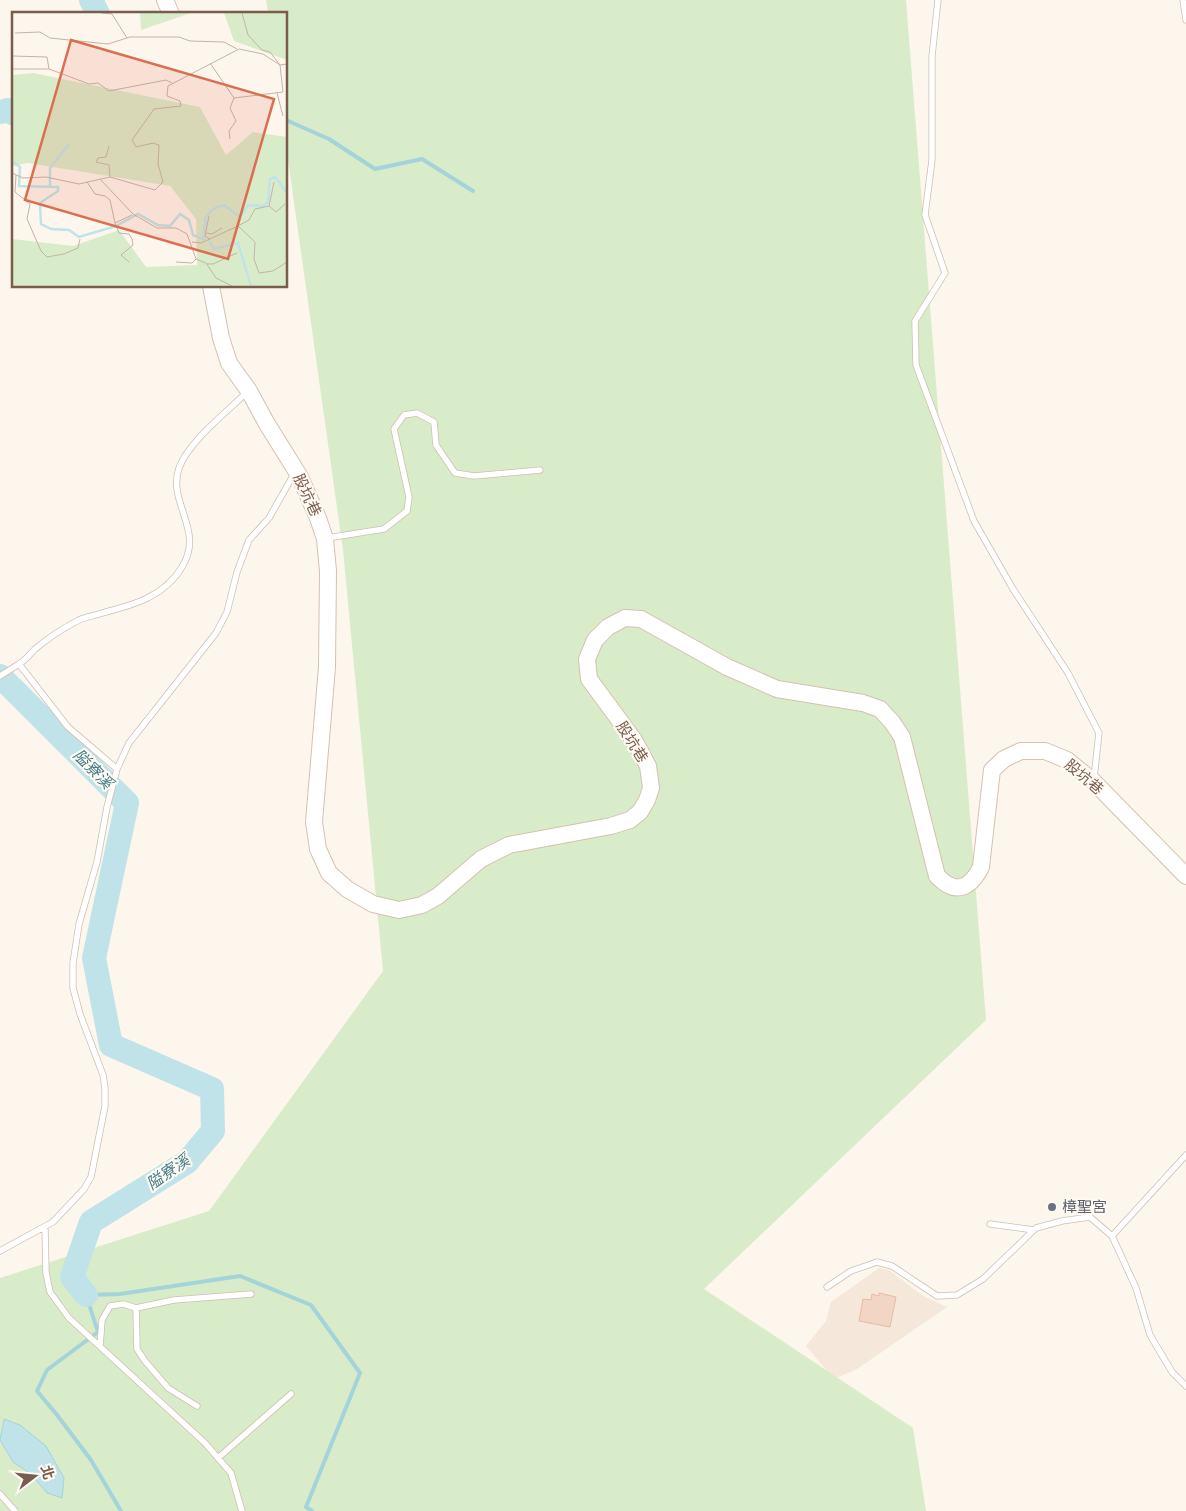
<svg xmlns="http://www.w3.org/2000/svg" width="1186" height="1511" font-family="'Fira Sans','Noto Sans TC',sans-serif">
	<rect width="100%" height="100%" fill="#fdf6ec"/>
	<!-- residential -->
	<path fill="#f5e8da" d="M879,1268l10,2 34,26 24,11 -90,62 -23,10 -28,-33 20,-25 5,-19z"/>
	<!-- green -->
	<path fill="#d8ecc9" d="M266,0h640l80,1020 -282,269 209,139 13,83h-926v-233l209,-67 174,-240 -40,-421 -57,-404v-132h-18z"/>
	<!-- water -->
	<path fill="#bfe3e8" stroke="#a5d3da" d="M4,1419l16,6 26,21 18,32 -2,20 -15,-5 -16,-19 -18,-12 -13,-22z"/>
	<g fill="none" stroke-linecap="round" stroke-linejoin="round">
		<!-- stream -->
		<path stroke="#a5d3da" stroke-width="4" d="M286,120l43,19 46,30 47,-10 51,32
			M121,1511l-30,-51 -34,-45 -20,-24 10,-21 51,-38 -12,-37 34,-1 120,-18 71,29 49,68 -54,134 6,4"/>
		<!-- river -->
		<path stroke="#bfe3e8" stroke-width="24" d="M91,0l7,14
			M0,112l8,-2 6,4
			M0,676l127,127 -33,155 17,87 101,44 1,42 -26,31 -96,60 -19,55 14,18"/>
	</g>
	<!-- building -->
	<path fill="#f3d5c3" stroke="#e6bba3" d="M879,1293l17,4 -6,30 -31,-6 4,-22 8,1 1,-6 7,2z"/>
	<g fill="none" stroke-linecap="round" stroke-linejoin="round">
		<!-- lane casing -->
		<g stroke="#d1beb0" stroke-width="7">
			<path id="lane" d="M938,0l-6,56v104l-7,55 20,58 -30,48 1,44 58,156 39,68 55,84 31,60 -5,45
				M1183,0l3,20
				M327,538l57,-9 23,-18 2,-14 -15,-68 10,-14 13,-2 17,9 2,23 19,28 19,3 66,-6
				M0,676l19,-12
				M117,769l-49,-42 -49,-63c7,-4 11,-10 16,-15 13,-11 27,-20 42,-28 7,-4 17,-5 25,-8 31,-8 62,-16 80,-46 23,-37 -15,-64 -3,-99 10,-27 48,-56 68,-76
				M1186,1155l-74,81 24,52 14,47 22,37 14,14
				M990,1224l44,6
				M45,1227l1,46 4,19 19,26 136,125 26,30 11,38
				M0,1251l53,-29 31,-33 7,-12 14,-71v-18l-2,-13 -23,-61 -7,-26v-25l6,-39 18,-62 10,-55 10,-38 12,-26 87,-110 11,-21 10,-40 12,-32 20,-22 25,-44
				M827,1287l24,-16 26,-9 15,4 45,30 20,-1 26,-16 53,-51 26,-7 28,-4 22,19
				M136,1308l1,41 8,12 23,27 29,18
				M100,1346l2,-26 8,-14 13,-2 13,4 38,-8 77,-6
				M218,1458l73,-64
				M0,1494l15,17"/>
		</g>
		<!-- secondary casing -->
		<g stroke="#d6c0b0" stroke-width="18">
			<path id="secondary" d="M165,0l6,14
				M211,286l10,52 8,25 20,28 18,33 33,53 18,41 7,21 3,32 -1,96 -13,155 4,27 11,24 18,16 26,15 26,6 23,-5 16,-9 43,-37 28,-14 102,-19 19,-6 10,-8 7,-12 4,-12 -3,-22 -14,-26 -45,-61 -2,-20 8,-19 13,-13 17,-9 16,1 86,48 50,22 86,14 17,6 12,13 10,15 35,139c18,19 33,13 44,-9l11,-97 12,-11 17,-8h24l22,9 27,22 92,94"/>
		</g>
		<!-- lane -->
		<use href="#lane" stroke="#fff" stroke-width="5.5"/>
		<!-- secondary -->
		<use href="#secondary" stroke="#fff" stroke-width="16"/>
	</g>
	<!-- markers -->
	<circle fill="#6b7280" stroke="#fffaf3" stroke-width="2" cx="1052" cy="1207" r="5"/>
	<g text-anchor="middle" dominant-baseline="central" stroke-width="4.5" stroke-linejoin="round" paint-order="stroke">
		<!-- street labels -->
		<g font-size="15" fill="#7a5c4d" stroke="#fffaf3">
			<text transform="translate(307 495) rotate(65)">股坑巷</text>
			<text transform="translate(632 742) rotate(58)">股坑巷</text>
			<text transform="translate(1084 777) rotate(40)">股坑巷</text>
		</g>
		<!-- worship labels -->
		<g font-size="15" fill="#5b616d" stroke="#fffaf3" text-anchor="start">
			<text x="1062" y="1207">樟聖宮</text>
		</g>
		<!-- water labels -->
		<g font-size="16" font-style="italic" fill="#437c86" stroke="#fffaf3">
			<text transform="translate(93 769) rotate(45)">隘寮溪</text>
			<text transform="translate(168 1172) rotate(-35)">隘寮溪</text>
		</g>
	</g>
	<!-- overview -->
	<g transform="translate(12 12)">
		<rect width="275" height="275" fill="#fdf6ec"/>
		<path d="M128,1h51l-50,17zM212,1h63v47l-53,-19zM21,61l167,34 26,48 27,-23 34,5v149h-275v-47l61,7 46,-16 27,37 51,-2 -1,-46 -26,-33 -142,-23 -16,3v-91z" fill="#d8ecc9"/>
		<path fill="none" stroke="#bfe3e8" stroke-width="2.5" d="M0,149l8,6 -1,19 39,1v4l-18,12 1,21 10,5 18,1 10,7 37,-11 22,-12 20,11 12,1 10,-12 9,6 4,15 10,4M38,174v-18l19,-24M194,227h-3l3,-22 7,-8 11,-4 16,12 8,-12 15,1 5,-4 2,-23 5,-2 12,16M197,229l5,8 24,-6 13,43"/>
		<path fill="none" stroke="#c5b3a7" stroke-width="1" d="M90,1l10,1 15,24M3,21l25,-1 10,6 58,6 22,-7h49l11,4 34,1 13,7M0,44l35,1 2,12M198,51l24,35 49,-6 -3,-27 -10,-13 -8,-2 -14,-15 -6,-22M0,57h37l40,15 9,-1 11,8 57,-11 6,3M265,81l6,23M218,127l-1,-8 7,-10 -6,-13 4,-10M97,134l-3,11 -8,1 -2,4 13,3 1,12M0,161l11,5 23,-1 33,7 31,-7 45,13 8,-8 -5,-18 1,-19 -6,-2 -17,4 -4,-7 22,-31 27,-3 -1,-5 -13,-5 1,-10 71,-37 24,5 17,11 7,-1M4,163l-1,17 15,12 -3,15 14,32 6,6 17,-3 14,-6 2,-9M88,167l33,35 24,14h19l11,6 9,25 10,4 10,15 16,8M75,170l8,12 10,2 5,4 5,23 17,-8M257,194l5,-24M197,204l-4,20 5,3M103,211l4,10 10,1 3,5 1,6 -12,10 8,7M226,214l11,-6 6,-11 14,-3 7,6 9,-8M194,221l6,1 10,-6M180,230l9,1 37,-17 17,16 -1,17 5,14 14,-2 14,-9M164,250l16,1 4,-4M195,252h6l24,-11"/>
		<path fill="#dc6d51" fill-opacity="0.15" stroke="#dc6d51" stroke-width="2.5" d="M59,28l203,59 -46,160 -203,-59z"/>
		<rect width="275" height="275" fill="none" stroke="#7a5c4d" stroke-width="2.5"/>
	</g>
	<!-- north arrow -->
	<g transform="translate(35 1476) rotate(74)" stroke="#fffaf3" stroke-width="4" paint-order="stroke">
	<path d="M0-4L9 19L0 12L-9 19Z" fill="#7a5c4d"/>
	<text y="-8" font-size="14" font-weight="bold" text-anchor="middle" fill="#7a5c4d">北</text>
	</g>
</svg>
